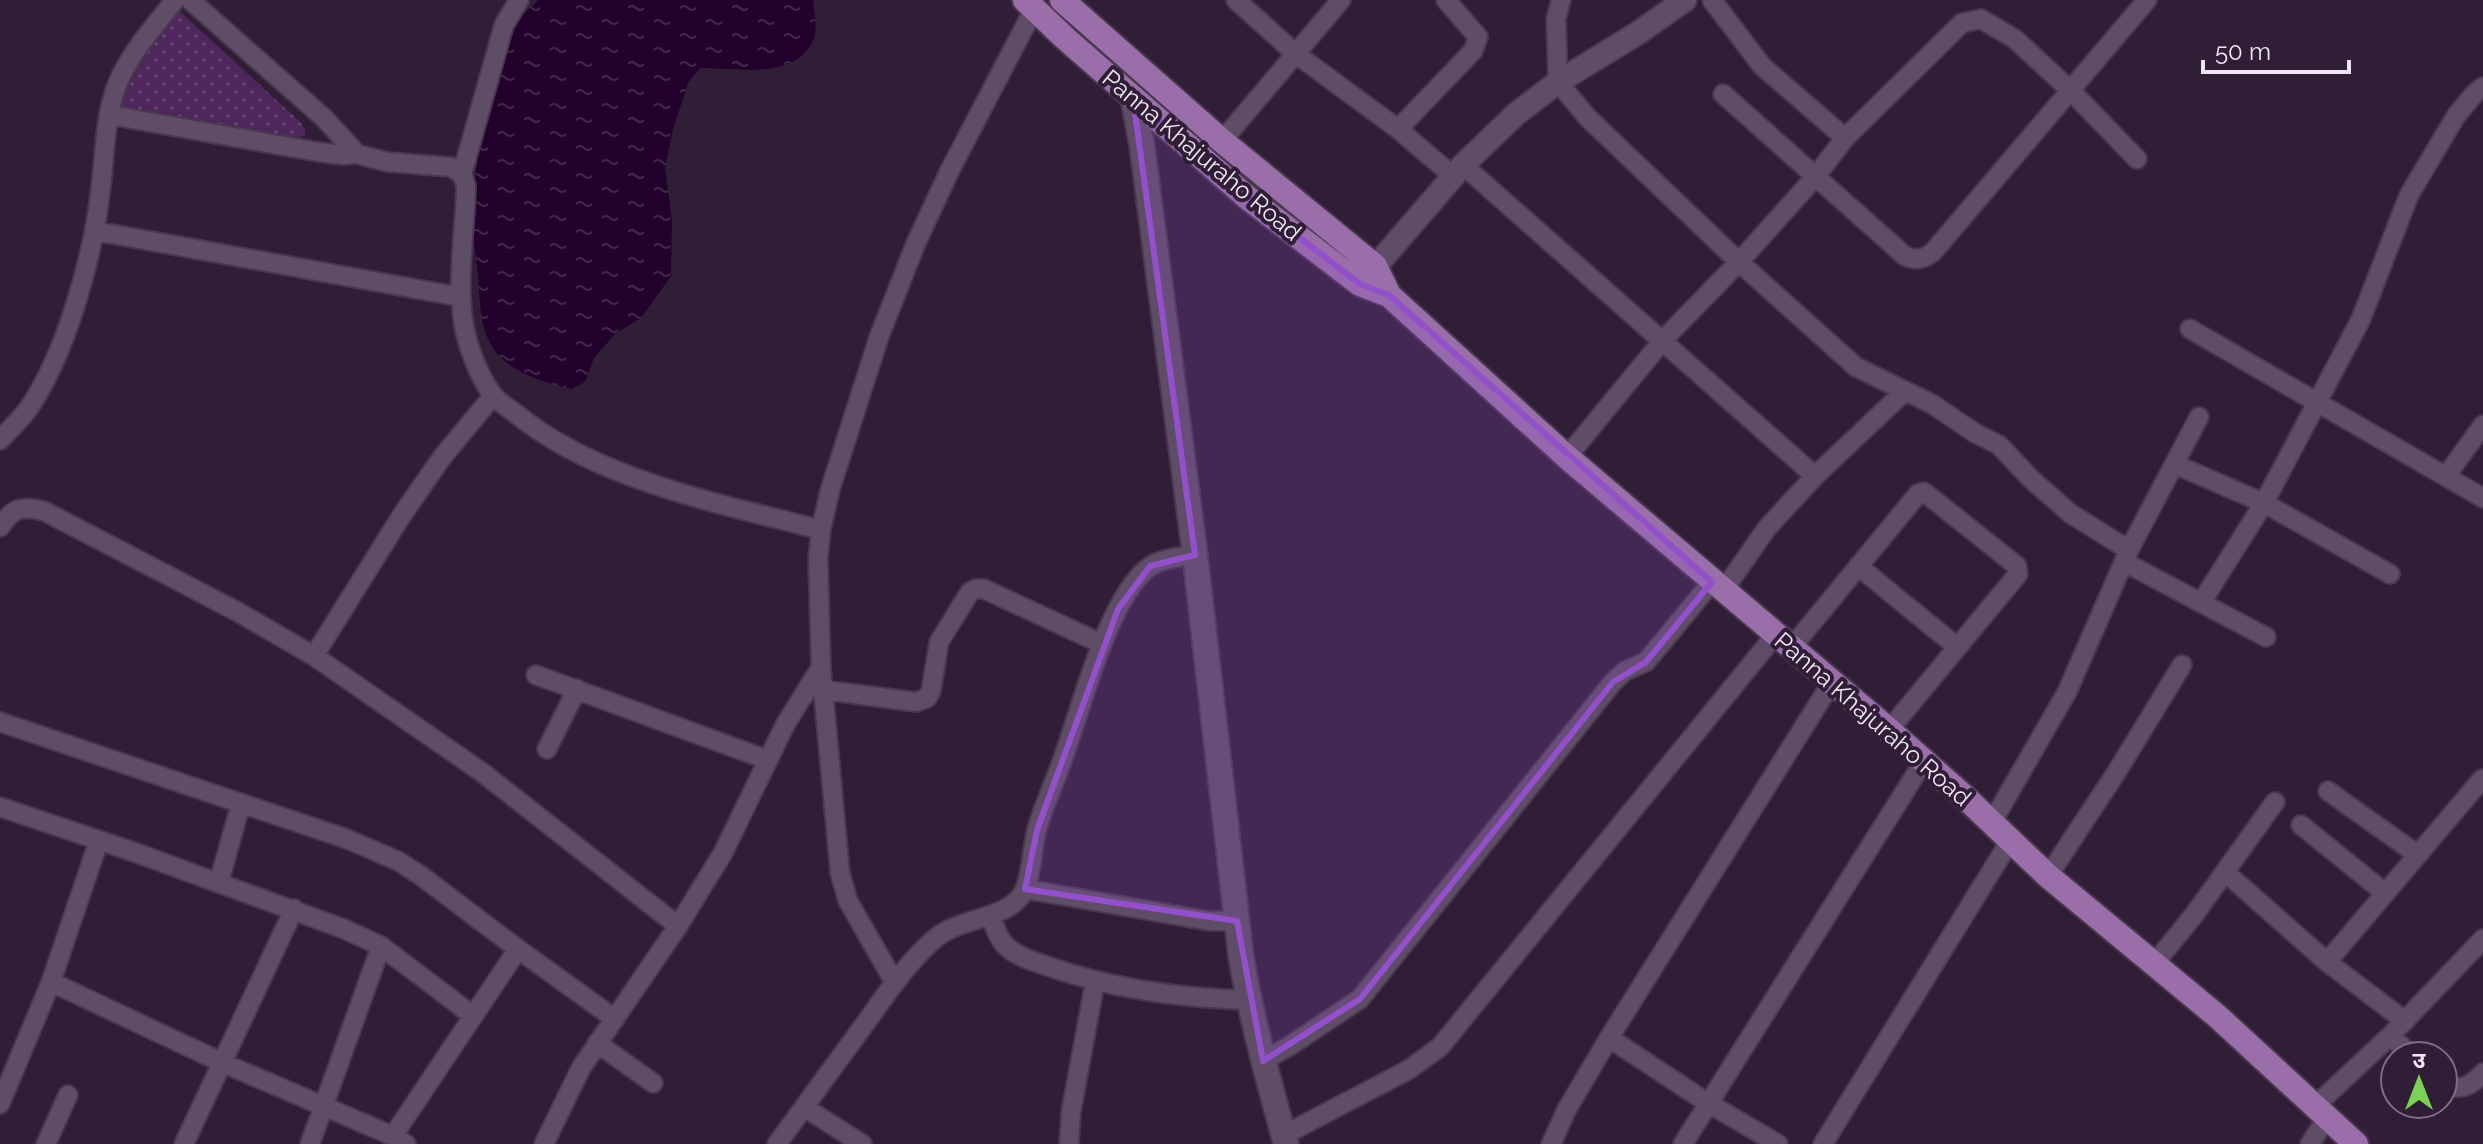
<svg xmlns="http://www.w3.org/2000/svg" width="2483" height="1144" font-family="Raleway,'Noto Sans Devanagari',sans-serif">
	<defs>
		<pattern id="green-dots" width="8" height="8" patternUnits="userSpaceOnUse" patternTransform="scale(2)"><rect width="8" height="8" fill="#4e265c"/><path d="M2 2h.1M6 6h.1" fill="none" stroke="#684574" stroke-width="1.8" stroke-linecap="round"/></pattern>
		<pattern id="water-ripples" width="26" height="14" patternUnits="userSpaceOnUse" patternTransform="scale(2)"><rect width="26" height="14" fill="#22022c"/><path d="M2 4q2-2 4 0t4 0M15 11q2-2 4 0t4 0" fill="none" stroke="#42274b"/></pattern>
	</defs>
	<rect width="100%" height="100%" fill="#301e37"/>
	<!-- green -->
	<path fill="url(#green-dots)" d="M174,6l125,115 6,8v6l-6,4 -11,-1 -166,-28 -10,-4 -1,-15z"/>
	<!-- water -->
	<path fill="url(#water-ripples)" d="M538,0h275c1,11 5,28 1,38 -16,43 -78,30 -114,30l-12,15 -15,47 -8,38 7,52 -1,56 -30,42 -25,15 -22,25 -9,24 -14,7c-24,-5 -61,-17 -76,-38 -16,-22 -15,-50 -17,-76 -3,-24 -7,-50 -5,-74 3,-49 21,-142 48,-183 4,-7 12,-12 17,-18z"/>
	<g fill="none" stroke-linecap="round" stroke-linejoin="round">
		<!-- minor casing -->
		<g stroke="#48384d" stroke-width="22">
			<path id="minor" d="M190,0l134,118 33,36 30,8 64,5 11,7 4,12c-1,46 -10,95 -2,140 4,22 15,50 28,68 5,7 15,13 23,19 83,68 205,90 306,117
				M1236,0l60,54 102,75
				M1446,0l32,37 -5,14 -75,78 55,47
				M1561,0l-5,19 2,63 29,35 152,145 117,105 76,37 43,29 24,12 32,34 40,35 58,36
				M1712,0l50,66 83,72
				M1723,94l182,162c13,5 18,3 28,-4l214,-252
				M110,115l208,37 24,3 15,-1
				M1222,141l119,-141
				M1463,165l352,311
				M462,174l42,-149 15,-25
				M95,231l366,66
				M2190,329l293,169
				M0,440c10,-11 21,-21 29,-32 37,-55 63,-148 71,-214 5,-35 4,-75 17,-109 12,-31 38,-59 58,-85
				M1567,457l96,-117 76,-78 77,-86 29,-38 117,-115 19,-4 34,20 56,52 66,68
				M2174,464l90,39 97,-184 48,-124 47,-79 18,-22 9,-7
				M2446,476l37,-51
				M0,527c14,-20 20,-21 44,-16l194,101 76,44 169,117 195,153
				M2124,562l142,75
				M1858,566l99,81
				M1723,591l44,-63 48,-52 89,-84
				M2201,603l63,-100 126,71
				M1792,647l126,-153 6,-2 93,74 1,8 -129,156
				M314,656l88,-141 41,-59 50,-60
				M536,675l232,85
				M824,690l92,12 11,-4 4,-7 8,-49 31,-50 6,-3h8l118,55
				M0,722l347,117 51,22 22,14 98,74 97,70
				M547,749l30,-60
				M2328,791l90,64
				M0,807l134,45 210,77 37,17 91,69
				M1991,824l76,-132 62,-142 70,-133
				M2301,825l84,68
				M2225,872l102,90 78,59
				M2048,876l68,-103 66,-108
				M219,882l22,-79
				M1025,889l184,32h28
				M991,915c4,13 7,24 17,33 12,10 30,15 45,20 64,22 128,30 195,32
				M2327,962l155,-183
				M2154,964l40,-49 81,-113
				M51,982l172,81 170,73 13,8
				M895,983l-47,-82 -8,-28 -19,-206 -3,-109 3,-28 9,-40 49,-153 37,-94 34,-73 84,-161
				M2390,1036l23,20
				M1609,1038l99,65 70,41
				M597,1043l56,40
				M1263,1061l28,-16 69,-46 253,-317 12,-11 21,-9 66,-80
				M2443,1082c16,11 28,4 40,-9
				M0,1104l51,-122 48,-142
				M2316,1105l74,-69 93,-97
				M804,1107l58,37
				M1284,1135l124,-65 32,-23 336,-413
				M393,1136l125,-187
				M46,1144l22,-49
				M184,1144l110,-235
				M310,1144l71,-198
				M544,1144l37,-76 97,-142 45,-73 62,-128 36,-58
				M777,1144c30,-41 60,-82 90,-123 21,-29 42,-61 70,-84 24,-20 76,-18 88,-48 7,-19 7,-41 12,-60 7,-25 19,-49 27,-74 18,-49 44,-156 84,-187 13,-10 32,-11 47,-13
				M1069,1144l2,-32 24,-130
				M1551,1144l16,-35 42,-71 223,-356
				M1683,1144l241,-383
				M1823,1144l187,-303
				M2310,1144l18,-28"/>
		</g>
		<!-- tertiary casing -->
		<g stroke="#48384d" stroke-width="26">
			<path id="tertiary" d="M1364,280l99,-115 53,-51 42,-32 80,-49 47,-33"/>
		</g>
		<!-- secondary casing -->
		<g stroke="#48384d" stroke-width="28">
			<path id="secondary" d="M1133,98l9,48 53,409 46,402c11,64 28,125 45,187"/>
		</g>
		<!-- primary casing -->
		<g stroke="#48384d" stroke-width="28">
			<path id="primary" d="M1025,0l41,39 182,159 112,86 29,11
				M1062,0l160,141 153,125 14,29 178,162 322,273 79,70 80,76 169,140 139,128"/>
		</g>
		<!-- minor -->
		<use href="#minor" stroke="#5f4c67" stroke-width="18"/>
		<!-- tertiary -->
		<use href="#tertiary" stroke="#5f4c67" stroke-width="22"/>
		<!-- secondary -->
		<use href="#secondary" stroke="#5f4c67" stroke-width="24"/>
		<!-- primary -->
		<use href="#primary" stroke="#996ea9" stroke-width="24"/>
	</g>
	<!-- marked area -->
	<path fill="#9251ca" fill-opacity="0.2" stroke="#9251ca" stroke-width="6" stroke-linejoin="round" d="M1133,98l115,100 112,86 29,11 323,287 -66,80 -33,20 -253,317 -97,62 -26,-140 -212,-32 12,-59 81,-221 32,-43 45,-11z"/>
	<g text-anchor="middle" dominant-baseline="central" stroke-width="8" stroke-linejoin="round" paint-order="stroke">
		<!-- street labels -->
		<g font-size="24" fill="#f0e5f5" stroke="#301e37">
			<text transform="translate(1202 155) rotate(40)">Panna Khajuraho Road</text>
			<text transform="translate(1873 719) rotate(41)">Panna Khajuraho Road</text>
		</g>
	</g>
	<!-- north arrow -->
	<g transform="translate(2419 1080)"><circle r="38" fill="#301e37" stroke="#7d6e83" stroke-width="2"/>
	<path d="M0-6L14 30L0 20L-14 30Z" fill="#7dd154"/>
	<text y="-12" font-size="22" font-weight="bold" text-anchor="middle" fill="#f0e5f5">उ</text>
	</g>
	<!-- scale -->
	<path d="M2203 60v12h146v-12" fill="none" stroke="#f0e5f5" stroke-width="4"/>
	<text x="2215" y="60" font-size="24" fill="#f0e5f5" stroke="#301e37" stroke-width="6" paint-order="stroke">50 m</text>
</svg>
